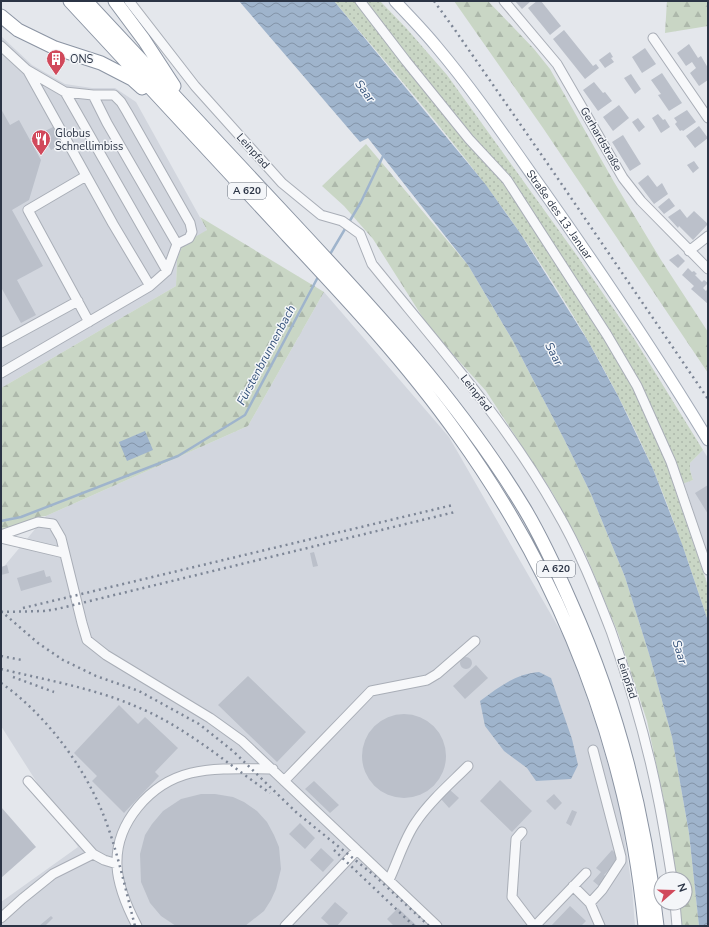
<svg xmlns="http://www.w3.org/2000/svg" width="709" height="927" font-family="'Nunito Sans',sans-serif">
	<defs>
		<pattern id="grass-dots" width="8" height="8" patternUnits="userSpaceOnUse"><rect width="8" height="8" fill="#c9d6c5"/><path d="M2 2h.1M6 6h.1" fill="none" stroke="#adb8ab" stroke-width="1.8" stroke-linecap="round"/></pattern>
		<pattern id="forest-firs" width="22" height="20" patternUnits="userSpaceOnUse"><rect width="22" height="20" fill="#c9d6c5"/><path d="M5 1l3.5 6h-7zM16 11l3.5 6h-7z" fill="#adb8ab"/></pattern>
		<pattern id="water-waves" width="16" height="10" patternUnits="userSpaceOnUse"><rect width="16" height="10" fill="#9fb4cc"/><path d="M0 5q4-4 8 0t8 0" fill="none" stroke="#8293a7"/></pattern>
	</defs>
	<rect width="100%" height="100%" fill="#e4e7ec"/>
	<!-- built -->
	<path fill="#d2d6de" d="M1,36l31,29 33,19 27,4h23l21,14 71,128 -30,30 -1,26 -175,102z
		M324,292l125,145 119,207 28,80 23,78 13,86 3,38h-634v-24l77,-55 -77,-121v-156l45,-54 202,-90z
		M703,450l5,8v97l-24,-72 9,-3 -3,-10v-7z"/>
	<!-- grass -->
	<path fill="url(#grass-dots)" d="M334,1h46l27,28 40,46 131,182 57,83 68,110 -13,13v7l3,10 -19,7 34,99v35c-17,-51 -34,-102 -55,-152 -36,-82 -82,-162 -133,-236 -56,-82 -122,-156 -186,-232z"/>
	<!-- forest -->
	<path fill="url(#forest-firs)" d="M454,1h34l46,48 16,20 64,113 47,78 47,72v41l-165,-245z
		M667,1h41v25l-43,7z
		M366,144l102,121 45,76 51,98 27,55 34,83 25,80 22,80 17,96 10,93h-20l-1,-23h7v-24h-9l-12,-78 -17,-80 -29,-88 -32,-78 -34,-63 -66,-101 -56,-62 -57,-90 -29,-33 -22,-20z
		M200,217l124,75 -76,134 -202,90 -8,1 -37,14v-143l175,-102 1,-26 6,-16 24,-14z"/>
	<!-- water -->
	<path fill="url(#water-waves)" d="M239,1h95l152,184 34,48 68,108 30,55 35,73 29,75 26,77v305h-9l-10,-93 -17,-96 -22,-80 -25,-80 -34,-83 -27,-55 -51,-98 -45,-76 -100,-127 -8,4z
		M145,431l8,19 -26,11 -8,-19z
		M539,672l12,6 21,61 6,26 -7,14 -35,2 -9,-13 -23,-17 -19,-25 -5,-25c19,-14 35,-27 59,-29z"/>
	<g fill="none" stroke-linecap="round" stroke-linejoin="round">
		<!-- stream -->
		<path stroke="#9fb4cc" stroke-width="2.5" d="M329,256l32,-54 23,-48
			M1,521l20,-4 157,-61 67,-41 74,-140"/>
	</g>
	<!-- building -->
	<path fill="#bbc0ca" d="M515,1h16l-9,8z
		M537,1h4l20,25 -11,9 -22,-27z
		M564,30l29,36 3,-2 3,4 -14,11 -32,-40z
		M689,44l9,14 3,-2 7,12v12l-9,6 -9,-13 6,-5 -4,-6 -6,4 -9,-13z
		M645,48l11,16 -14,9 -10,-16z
		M610,52l3,5 -2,1 3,4 -9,6 -6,-8z
		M662,73l20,30 -13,8 -11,-16 3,-1 -10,-14z
		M631,74l10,15 -6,5 -11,-16z
		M594,82l9,11 2,-1 7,9 -14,10 -15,-21z
		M619,105l10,13 -16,13 -10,-14z
		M1,109l9,16 9,-5 22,40 -12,40 -17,10 31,56 -26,14 19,35 -15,8 -19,-34h-1z
		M687,110l9,12 -13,9 -1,-1 -2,1 -5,-7 2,-2 -3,-4z
		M658,114l5,6 2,-1 5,8 -9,6 -9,-15z
		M638,118l7,9 -6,5 -7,-10z
		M699,126l9,12 -13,10 -9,-12z
		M53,127l9,17 -11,6 -10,-17z
		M623,135l18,29 -11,7 -18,-29z
		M694,161l5,7 -6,5 -6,-8z
		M648,175l9,12 5,-4 6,11 -14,10 -16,-21z
		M669,198l6,8 -11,8 -6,-7z
		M680,209l7,9 7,-7 14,13 -15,16 -14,-14 -1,2 -10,-11z
		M678,254l7,7 -7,7 -9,-8z
		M688,268l4,4 2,-1 3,3 -2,1 7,7 2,-2 4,3 -5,5 3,3 2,-3v16l-17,-15 3,-3 -12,-11z
		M708,485v29l-13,-21z
		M314,552l4,14 -5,1 -3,-14z
		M7,565l2,8 -8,2v-8z
		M44,570l2,7 4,-1 2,6 -31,9 -4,-13z
		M460 663a6 6 0 1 1 12 0a6 6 0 1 1-12 0Z
		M476,665l12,13 -23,21 -12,-13z
		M248,676l58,56 -29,30 -59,-57z
		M119,705l19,19 7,-7 33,31 -23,24 4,4 -35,37 -32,-32 5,-5 -23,-23z
		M362 756a42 42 0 1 1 84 0a42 42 0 1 1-84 0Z
		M500,780l32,31 -20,21 -32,-31z
		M314,781l25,24 -9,8 -25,-24z
		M450,790l9,8 -10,10 -8,-9z
		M201,794h14l18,3 11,5 13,9 10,11 7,13 5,12 2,22 -5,20 -5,11 -7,11 -19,15h-69l-15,-10 -11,-13 -9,-21 -1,-28 5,-19 7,-11 11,-13 18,-12z
		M554,794l8,9 -7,7 -9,-9z
		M1,807l35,40 -35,31z
		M572,810l5,2 -6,14 -5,-3z
		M300,823l15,15 -10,11 -16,-15z
		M321,848l13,12 -11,12 -13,-12z
		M612,850l8,8 -16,17 3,2 -8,9 -6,-5 8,-9 -5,-4z
		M335,902l13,11 -11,13h-7l-9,-8z
		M570,906l16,15 -5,5h-30z
		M398,908l19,18h-23l-7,-7z
		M51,916l2,2 -8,8h-6z"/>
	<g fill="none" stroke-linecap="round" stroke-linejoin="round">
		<!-- minor casing -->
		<g stroke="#a9aeb7" stroke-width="11">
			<path id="minor" d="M129,1l66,85 87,97 39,32 21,6 18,13 12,30c64,79 134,157 184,246 23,39 39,80 55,121 20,56 37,114 48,172 5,25 9,51 13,76
				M360,1l46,60 63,78 38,41 100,155 30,51 34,76 37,108
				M504,1l53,63 66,114 18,23 67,68
				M653,38l55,80
				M1,46l26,24 38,22 28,3h21l7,7 6,10 63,111 2,9 -3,6 -12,6 -10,27 -17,15 -149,87
				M28,71l85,153 37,62
				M65,92l102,179
				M93,95l14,28 70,121
				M86,176l-58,34 61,112
				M689,251l19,-15
				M1,343l77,-42
				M1,535l37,-13 15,2 8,14 21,85 5,17 19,15 104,63 32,23 195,185
				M1,538l63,15
				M28,781l65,73 11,6 13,4
				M284,781l87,-90 56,-11 10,-6 38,-33
				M522,832l-6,7 -4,58 22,29
				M389,880c9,-19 15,-41 27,-58 14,-21 34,-38 52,-56
				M573,886l17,17 10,23
				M590,903l12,-13 19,-29v-4l-28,-107
				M675,903l2,23
				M1,918l21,-19 31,-25 40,-20
				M137,926c-10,-19 -19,-39 -20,-60 -2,-43 33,-83 74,-93 25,-6 56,-4 82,-4
				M285,926l72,-76
				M535,926l51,-53"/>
		</g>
		<!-- major casing -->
		<g stroke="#a3abb8" stroke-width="13">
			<g id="major">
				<path id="s1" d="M395,1c14,15 28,29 41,45 38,45 72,95 106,143 58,82 114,165 166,251"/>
			</g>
		</g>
		<!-- highway casing -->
		<g stroke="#8b94a3" stroke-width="15">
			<path id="highway" d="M70,1c73,78 145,156 217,234 60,64 120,128 171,200 74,103 129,219 161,342 13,49 21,99 26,149
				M86,1c69,74 137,147 206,221 84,90 168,180 232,286 18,30 33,63 47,95 46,103 74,211 86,323
				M115,1l29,39 30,46
				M1,16l17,14 37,18 46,15 31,16 10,9"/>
		</g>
		<!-- minor -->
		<use href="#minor" stroke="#f7f8fa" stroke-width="9"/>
		<!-- major -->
		<use href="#major" stroke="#fff" stroke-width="11"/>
		<!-- highway -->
		<use href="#highway" stroke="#fff" stroke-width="13"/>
		<!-- rail -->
		<path stroke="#7d8696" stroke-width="2.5" stroke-dasharray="2 4" stroke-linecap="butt" d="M434,1l21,29 97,140 156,229
			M23,608l430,-103
			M1,611l37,32 25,17 33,16 43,15 60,33 35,28 63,61 78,63 54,50
			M1,612l43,-1 13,-2 398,-97
			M1,656l21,4
			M1,669c45,11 92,19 134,37 50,20 91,57 135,87
			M13,677l41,15
			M1,683c42,29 80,79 100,126 15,35 24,79 34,117
			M334,850l80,76"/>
	</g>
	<!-- icons -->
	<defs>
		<g id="building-pin" transform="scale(1)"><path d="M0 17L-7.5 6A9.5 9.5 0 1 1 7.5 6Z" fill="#d1495b" stroke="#f4f6f9"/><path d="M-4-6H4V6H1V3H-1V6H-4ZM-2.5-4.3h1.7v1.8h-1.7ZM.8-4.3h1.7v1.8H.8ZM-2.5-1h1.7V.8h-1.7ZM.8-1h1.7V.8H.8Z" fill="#fff"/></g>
		<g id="restaurant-pin" transform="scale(1)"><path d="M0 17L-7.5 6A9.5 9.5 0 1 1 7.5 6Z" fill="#d1495b" stroke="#f4f6f9"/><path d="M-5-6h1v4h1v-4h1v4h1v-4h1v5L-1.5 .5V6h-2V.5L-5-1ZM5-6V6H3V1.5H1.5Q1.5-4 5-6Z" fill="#fff"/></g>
	</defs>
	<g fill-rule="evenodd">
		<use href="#building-pin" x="56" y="59"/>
		<use href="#restaurant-pin" x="41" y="139"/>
	</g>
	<g text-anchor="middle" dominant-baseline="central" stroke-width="3" stroke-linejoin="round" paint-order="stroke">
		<!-- shield labels -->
		<g fill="#f4f6f9" stroke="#676e7b" stroke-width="1">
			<rect x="228" y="183" width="38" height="16" rx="3"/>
			<rect x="537" y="561" width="38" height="16" rx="3"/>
		</g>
		<g font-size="10" font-weight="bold" fill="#2b3445">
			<text x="247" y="191">A 620</text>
			<text x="556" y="569">A 620</text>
		</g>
		<!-- poi labels -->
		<g font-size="11" fill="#2b3445" stroke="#f4f6f9" text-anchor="start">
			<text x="70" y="59">ONS</text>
			<text x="55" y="133">Globus<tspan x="55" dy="13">Schnellimbiss</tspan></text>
		</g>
		<!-- street labels -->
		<g font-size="11" fill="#2b3445" stroke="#f4f6f9">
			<text transform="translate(601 139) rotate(60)">Gerhardstraße</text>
			<text transform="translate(253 151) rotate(48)">Leinpfad</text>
			<text stroke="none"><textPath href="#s1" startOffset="270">Straße des 13. Januar</textPath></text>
			<text transform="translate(476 393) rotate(52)">Leinpfad</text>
			<text transform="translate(627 678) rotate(72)">Leinpfad</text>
		</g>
		<!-- water labels -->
		<g font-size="12" font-style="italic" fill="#34527a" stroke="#f4f6f9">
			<text transform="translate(365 91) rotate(53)">Saar</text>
			<text transform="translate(554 354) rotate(62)">Saar</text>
			<text transform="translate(266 355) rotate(-62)">Fürstenbrunnenbach</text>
			<text transform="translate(680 652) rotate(73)">Saar</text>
		</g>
	</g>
	<!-- border -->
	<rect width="709" height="927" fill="none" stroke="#2b3445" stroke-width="4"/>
	<!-- north arrow -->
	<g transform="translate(673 891) rotate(70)"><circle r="19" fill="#f4f6f9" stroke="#a4a8b1"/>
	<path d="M0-3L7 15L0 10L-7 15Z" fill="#d1495b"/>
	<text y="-6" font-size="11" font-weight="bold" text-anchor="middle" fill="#2b3445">N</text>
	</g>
</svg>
